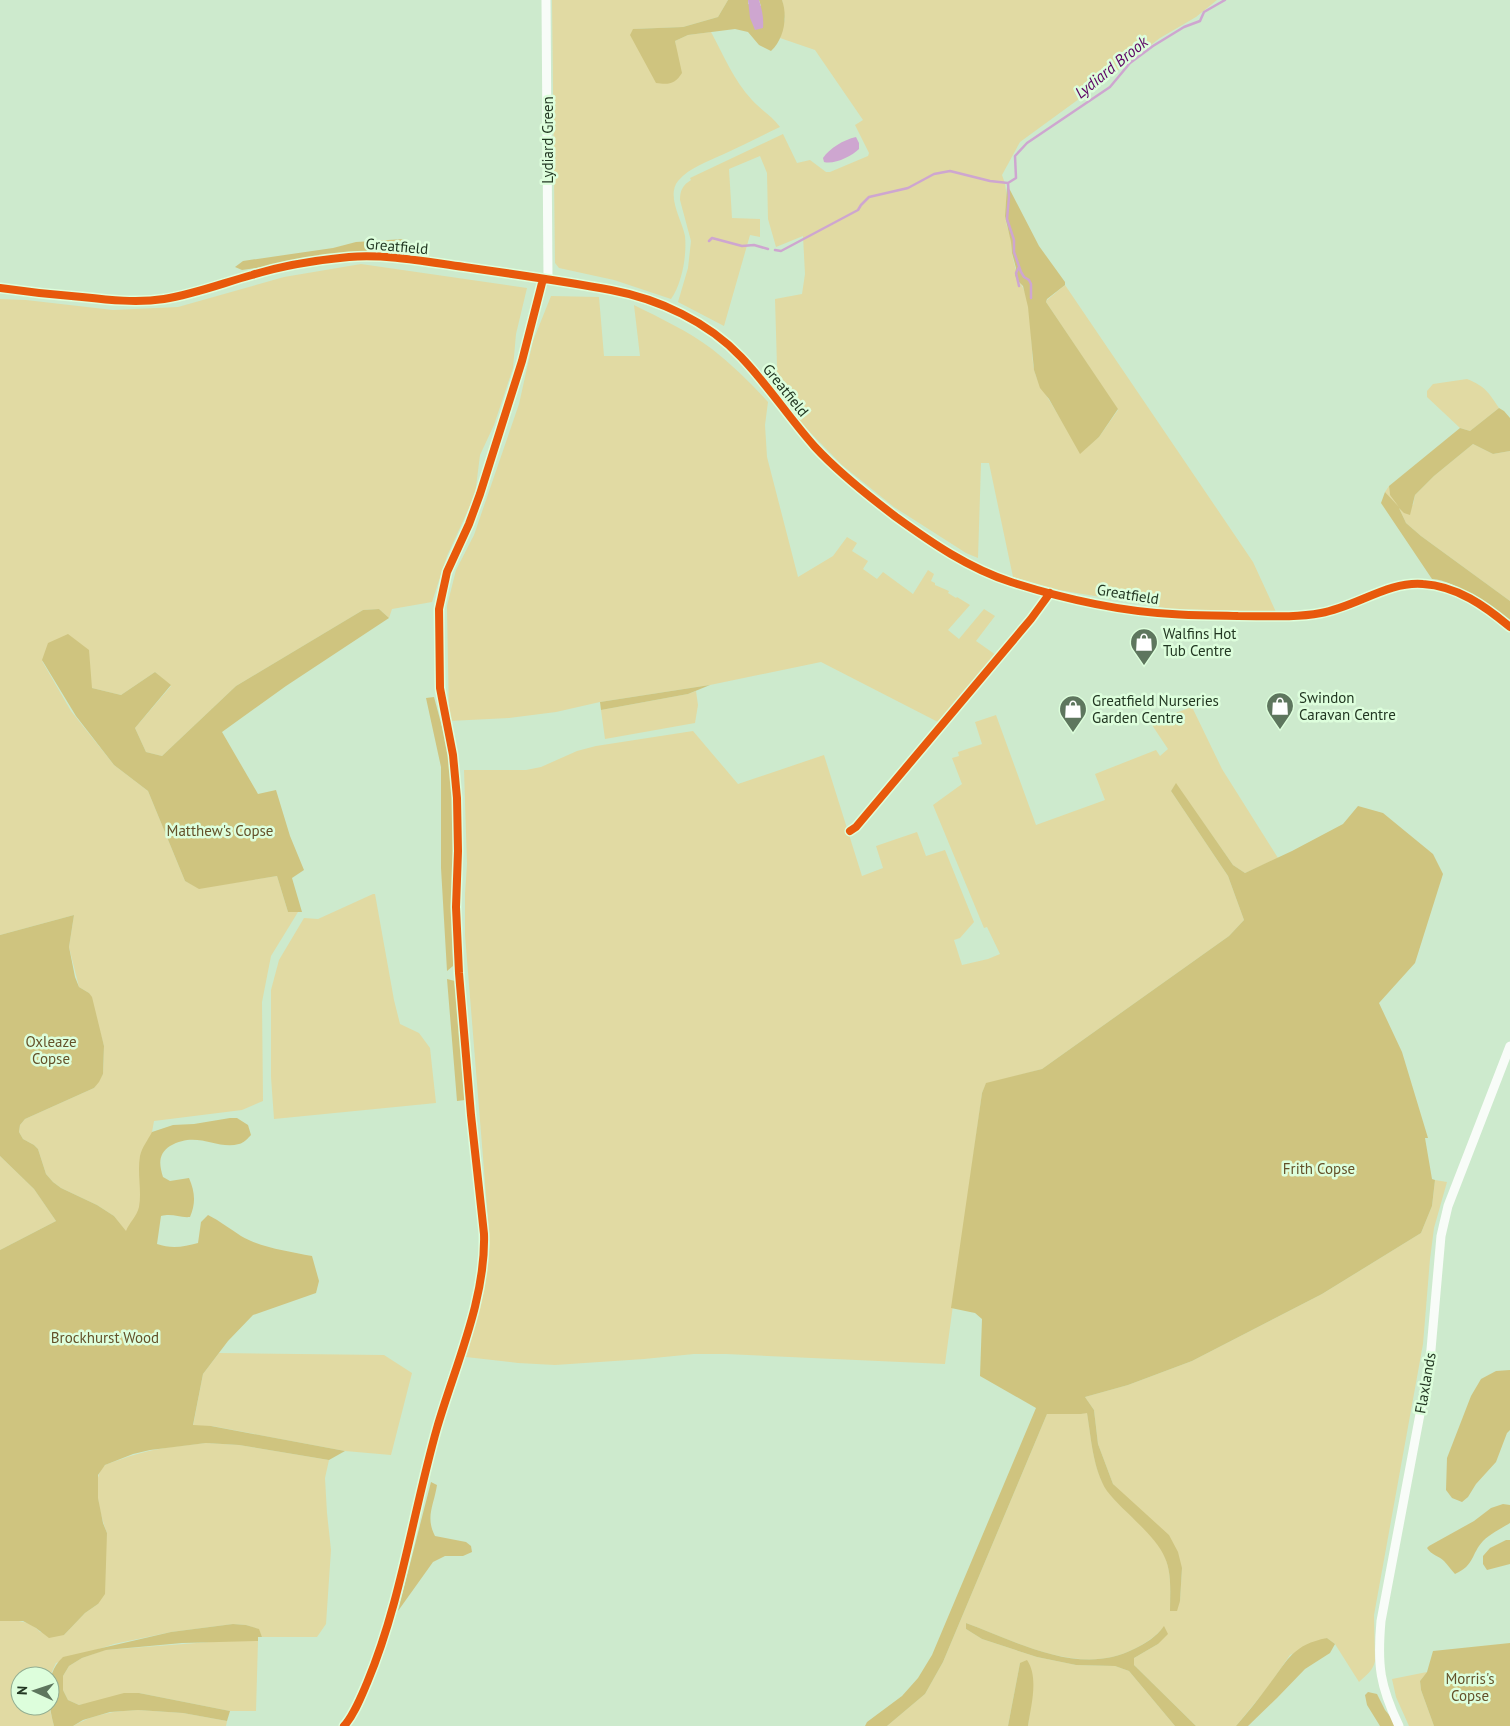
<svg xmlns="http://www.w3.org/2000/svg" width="1510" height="1726" font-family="'PT Sans',sans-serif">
	<rect width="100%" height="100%" fill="#cdeacd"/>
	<!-- green -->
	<path fill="#e1daa3" d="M552,0h176l-10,17 -35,10 -49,2 42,18 -1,-6 13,-6 23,-3c12,22 23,49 41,68 9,10 20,16 28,27 -19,9 -37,18 -56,27 -15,7 -34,13 -46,27 -12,15 4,39 7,55 2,19 -3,48 -14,63l-57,-19 -55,-12 -4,-5z
		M782,0h435l-21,17 -36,21 -55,42 -85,62 -18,33c8,20 2,27 4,47 1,6 4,12 5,19 1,4 0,8 1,12 1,9 5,17 5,27 17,13 13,68 17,89 3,14 10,22 17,34 10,17 20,33 29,50l19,-16 19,-27 -72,-108 1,-2 18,-15 188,277 23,50 -105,-3 -112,-19 -46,-13 -24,-114h-8l-3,95 -12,-5 -72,-46 -52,-42 -41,-42 -29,-44 5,-13 -2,-67 27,-5 3,-20 -2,-38 -27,11 -8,-28 -1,-46 -7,-17 -31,13 3,49 28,1v18l-10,-2 -26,91 -46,-24 10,-34 3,-27 -11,-41c0,-10 3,-15 11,-20l-1,-2 93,-44 14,29 13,-3 16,12h4l38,-16 1,-3 -14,-28 8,-5 -48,-70 -35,-12 5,-19z
		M361,264l166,24 -11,46 -3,34 -19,57 -14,30 -5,40 -28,61 -15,46 -40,7 -3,9 -10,-9 -16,1 -127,76 -74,70 -16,-4 -11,-24 36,-42 -16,-14 -34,23 -29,-7 -50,-27 29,50 43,54 34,26 37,90 14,7 78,-12 11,36h10l-27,44 -9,46 1,99 -21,9 -88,11 -2,11 2,111 -28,-11 -12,-16 -17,-11 -36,-17 -8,-6 -7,-8 -8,-25 -4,-4 -11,-6 -4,-7 1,-7 5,-6 69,-31 9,-14 1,-28 -15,-53 -10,-6 -10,-40 5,-32 -74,20v-636l26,1 87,10 65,-3 106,-30z
		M551,296l48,1 5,59h36l-6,-51c26,13 54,26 78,44 20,16 39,34 56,53l-3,23 2,32 31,120 35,-21 14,-19 10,6 -5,8 16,10 -5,8 14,10 6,-7 30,22 15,-24 6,4 -3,7 4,2v2l14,6 -1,2 8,5 1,-1 13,8 -22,25 11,9 25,-30 11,7 -19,25 20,14 -58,67 -117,-60 -111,23 -110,17 -44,10 -47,6 -60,3 -2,-115 9,-36 18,-35 45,-131 14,-63z
		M1467,379c18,7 22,14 32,29l-29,23 -10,-3 -33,-31v-6l6,-7z
		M1473,444l20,10 17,-3v150l-89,-65 -15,-13 -7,-15 -14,-16 4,-6 1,9 23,10 2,-10 19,-19z
		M696,691l2,14 -3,18 -90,16 -4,-29 87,-16z
		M1192,707l30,62 56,89 -33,15 -12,-8 -57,-81 -5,7 57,85 16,44 -15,16 -187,133 -56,15 -4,9 -37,271 -219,-10h-32l-50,5 -89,6 -37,-2 -52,-6 16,-59 8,-54 -25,-309v-41l2,-30 -3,-94h62l15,-3 36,-16 19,-5 97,-15 45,53 86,-29 38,121 21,-8 -7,-22 41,-14 9,24 19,-6 29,72 -14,16 -6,2 8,25 26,-6 12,-5 -13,-27 -3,1 -51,-123 29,-21 -10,-26 7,-2 -1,-4 24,-8 -7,-22 21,-7 40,110 69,-25 -10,-26 61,-24 4,6 8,-7 -18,-27z
		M373,894h2l19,106 6,24 19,9 11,15 6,55 -162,16 -3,-42v-87l8,-30 25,-42 14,1z
		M0,1156l34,33 22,32 -56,29z
		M1435,1180l12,2 -13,46 -4,31 -7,85 -49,271 1,46c-2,10 -9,14 -16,21l-24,-38 -8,-6 -37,17 -22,32 -32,39h-40l-62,-61v-7l24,-14 6,-17c-9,10 -18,16 -30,22 -54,28 -117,-7 -168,-26v6l16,10 55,18 39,8 39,1 14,5 46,55h-147l5,-38 -13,-25 -12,63h-121l38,-32 18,-32 104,-248h34l6,-2c4,24 6,58 20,78 15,21 49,44 58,67 7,17 5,36 5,54l10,-10 2,-33 -57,-71 -12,-13 -15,-40 -4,-34 -9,-13 43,-12 64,-24 130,-67 99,-61 11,-27z
		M219,1353l165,2 28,18 -21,82 -46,-4 -133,-25h-19l10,-52z
		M206,1443l33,2 90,15 -4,18 2,35 4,37 -5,74 -9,13h-55l-4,-8 -12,-4 -13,-1 -62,8 -57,12 -58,19 -6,13h-30v30h29l5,20h-54v-105c15,-1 30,-1 40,11l24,3 21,-22 13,-9 9,-71c-6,-15 -17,-54 -3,-67 4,-3 10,-4 15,-6 28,-11 57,-14 87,-17z
		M223,1641h35l-2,70h-26l-91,-18 -60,12 -11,-5 -5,-10v-14l6,-10 13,-8 23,-8z
		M1427,1672l-7,9 1,9 13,36h-25l-13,-29 -4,-18z
		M138,1710l45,3 44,8 -1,5h-153c21,-12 41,-15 65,-16z"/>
	<!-- forest -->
	<path fill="#cfc47f" d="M728,0h20v4l13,2 -2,-6h23c6,17 2,39 -11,51l-12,-6 -11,-13 -13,-3 -47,6 -13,6 7,32c-7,11 -13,12 -26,10l-26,-48 3,-6 50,-2 35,-10z
		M1007,187l3,3 29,56 26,36v3l-18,14 -1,3 72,107 -19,28 -19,17 -31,-55 -9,-11 -6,-18 -6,-63 -5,-21 -6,-6 -2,-5 1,-7 -4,-15 -1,-11 -6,-26z
		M404,239l1,14 -29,-2 -134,19 -7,-3 8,-6 90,-13 23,-6z
		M1499,408l5,3 6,7v33l-17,3 -20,-10 -39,32 -19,19 -5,20 -6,-2 -5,-5 7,15 15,13 89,65v23c-19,-15 -54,-44 -78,-45l-51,-76 4,-11 14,15 -9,-12 -1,-9 71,-58 10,3z
		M379,609l10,9 -103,68 -64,46 36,62 18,-4 14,46 14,34 -12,8 10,34h-14l-11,-36 -78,13 -14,-8 -37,-90 -34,-26 -38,-49 -34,-56 6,-17 20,-9 21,16 3,38 29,7 34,-23 16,13 -36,43 11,24 16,4 74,-70 127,-76z
		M710,685l-22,9 -87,16 -1,-8z
		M434,697l14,52 4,40 3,61 -3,36 1,73v7l-6,5 -6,-103v-101l-15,-69z
		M1176,783l57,82 12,8 47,-22 51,-27 15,-18 25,7 50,41 10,20 -28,89 -36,40 23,49 26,86h-3l7,41 3,1 -3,26 -11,27 -99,61 -130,67 -64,24 -43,12 9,13 4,34 15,40 56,51 9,17 4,16 -2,33 -3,10h-7c0,-18 2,-37 -5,-53 -9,-23 -43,-47 -58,-67 -14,-21 -16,-54 -20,-78l-6,1h-34l-104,248 -18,32 -38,32h-22l2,-4 35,-26 16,-18 14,-23 104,-247 -56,-32 2,-57 -7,-6 -24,-5 31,-215 4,-10 56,-14 187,-133 15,-16 -16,-44 -57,-85z
		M74,915l-5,32 6,30 4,10 10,6 3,4 12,49 -1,28 -4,8 -5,6 -69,31 -5,6 -1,7 4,7 11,6 4,4 8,25 7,8 8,6 36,17 17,11 12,15c3,-8 11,-15 13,-24 3,-16 -2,-34 1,-51 2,-9 8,-16 12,-24l21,-7 21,-1 36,-6h7l11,7 3,10c-3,3 -7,8 -12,9 -23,6 -42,-14 -69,2 -12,8 -11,18 -7,31l7,4 19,-3c6,14 7,25 1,39 -11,1 -17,-4 -29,-1l-4,28c14,5 27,3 41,-1l3,-21 7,-7c12,6 22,14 33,21 21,12 47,15 71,20l7,25 -3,12 -63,22 -25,26 -25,33 -10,51 18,1 134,25 -16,9 -90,-15 -33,-2 -56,7 -17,4 -28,11 -7,10v23l5,25 4,10 -2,61 -7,10 -13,9 -21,22 -15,3 -13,-10 -13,-7h-23v-371l56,-29 -22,-32 -34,-33v-221z
		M447,979l8,2 2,4 8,115 -8,1z
		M1510,1370v60l-3,3 -11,29 -20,22 -8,13 -6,5 -10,-4 -6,-8 1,-32 24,-62 10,-17 15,-8z
		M431,1482l6,3c-3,20 -12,32 -2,51l31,6 5,4 1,6 -9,4h-18l-12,6 -35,49z
		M1503,1504l7,1v18c-8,5 -20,11 -27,18 -12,13 -8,24 -28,33 -4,-4 -7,-9 -11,-13 -5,-5 -13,-6 -17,-13l2,-2 45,-25 17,-13z
		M1506,1540h4v24l-23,6 -4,-6v-8l7,-8z
		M966,1623c52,19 114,54 168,26 12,-6 22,-12 30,-23l4,8 -10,10 -24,14v7l62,61h-21l-46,-55 -14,-5 -39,-1 -39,-8 -55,-18 -16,-10z
		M233,1624l13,1 13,4 3,8h-4v4l-76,2 -76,7 -24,8 -13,8 -6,10v14l5,10 11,5 45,-12h15l91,18 -3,10 -44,-8 -45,-3 -28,2 -27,8 -10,6h-19c-6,-22 -10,-52 9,-69l108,-25z
		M1327,1638l8,6 -5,9 -25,16 -28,29 -29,28h-12c11,-13 22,-26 32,-40 20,-26 24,-41 59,-48z
		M1510,1643v83h-76l-13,-36 -1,-9 7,-9 6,-21z
		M1027,1660c12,17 4,46 1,66h-20l12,-63z
		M1368,1692l9,2 8,16 13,16h-18l-13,-21 -2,-10z"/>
	<!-- water -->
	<path fill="#cea6d0" d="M748,0h11c3,9 5,19 4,28l-8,2 -5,-12z
		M856,137l3,6v6c-7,7 -25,16 -35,13l-1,-4c7,-10 20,-18 33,-21z"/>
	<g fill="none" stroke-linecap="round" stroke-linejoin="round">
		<!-- stream -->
		<path stroke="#cea6d0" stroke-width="2.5" d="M709,241l3,-3 30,8 12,-1 14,4
			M775,250l6,1 77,-41 3,-5 8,-8 39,-9 26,-14 16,-3 40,10 18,2
			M1019,267l-3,6 3,13
			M1031,298v-14l-2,-4 -5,-3 -3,-5 -7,-20v-12l-7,-21 2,-22 -1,-14 8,-5 -1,-22 12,-13 83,-56 20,-24 23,-17 31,-19 16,-6 4,-9 21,-12"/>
		<!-- minor -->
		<path stroke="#f8fcf8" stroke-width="9" d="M546,0l2,279
			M0,288c27,4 54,7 82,9 27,3 55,6 82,2 31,-5 59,-16 88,-24 32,-10 65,-15 97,-18 39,-3 78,5 115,10 49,7 99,14 147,23 48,9 97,32 130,67 27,28 48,61 74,90 24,26 52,48 81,70 36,26 72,51 115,65 50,16 108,29 161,32 22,2 44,1 66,2 28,0 56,2 83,-3 35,-6 67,-32 102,-29 34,2 62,22 87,43
			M344,1726c10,-11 17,-29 23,-43 34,-81 46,-171 70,-255 18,-62 49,-129 47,-194l-13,-119 -12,-142 -3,-66 2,-56 -1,-53 -4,-43 -13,-67 -1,-79 8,-37 22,-48 11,-30 42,-133 21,-82
			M1399,1726c-19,-40 -22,-60 -18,-105l49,-260 11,-125 7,-30 62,-160"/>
		<!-- cycleway casing -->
		<g stroke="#ddfedc" stroke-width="11">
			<path id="cycleway" d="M0,288c27,4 54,7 82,9 27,3 55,6 82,2 31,-5 59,-16 88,-24 32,-10 65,-15 97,-18 39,-3 78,5 115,10 49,7 99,14 147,23 48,9 97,32 130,67 27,28 48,61 74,90 24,26 52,48 81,70 36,26 72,51 115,65 50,16 108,29 161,32 22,2 44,1 66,2 28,0 56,2 83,-3 35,-6 67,-32 102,-29 34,2 62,22 87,43
				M850,831l6,-4 175,-208 19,-26
				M344,1726c10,-11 17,-29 23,-43 34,-81 46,-171 70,-255 18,-62 49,-129 47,-194l-13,-119 -12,-142 -3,-66 2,-56 -1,-53 -4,-43 -13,-67 -1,-79 8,-37 22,-48 11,-30 42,-133 21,-82"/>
		</g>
		<!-- cycleway -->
		<use href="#cycleway" stroke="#e8590c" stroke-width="8"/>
	</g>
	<!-- icons -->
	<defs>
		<g id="shop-pin" transform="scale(1.4375)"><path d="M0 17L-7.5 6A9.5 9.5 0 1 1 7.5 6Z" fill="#5e765e" stroke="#ddfedc"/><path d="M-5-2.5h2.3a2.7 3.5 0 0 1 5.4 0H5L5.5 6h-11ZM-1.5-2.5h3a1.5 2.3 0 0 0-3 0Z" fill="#fff"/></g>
	</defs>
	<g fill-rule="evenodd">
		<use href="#shop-pin" x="1144" y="642"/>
		<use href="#shop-pin" x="1280" y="706"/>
		<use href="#shop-pin" x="1073" y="709"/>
	</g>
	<g text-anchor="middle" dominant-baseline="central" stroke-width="5" stroke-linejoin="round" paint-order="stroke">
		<!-- street labels -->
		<g font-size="15" fill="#223722" stroke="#ddfedc">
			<text transform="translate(547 140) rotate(-90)">Lydiard Green</text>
			<text transform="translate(397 246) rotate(5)">Greatfield</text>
			<text transform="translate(786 390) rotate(51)">Greatfield</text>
			<text transform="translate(1128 594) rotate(9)">Greatfield</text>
			<text transform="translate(1425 1383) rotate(-80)">Flaxlands</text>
		</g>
		<!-- poi labels -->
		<g font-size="15" fill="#223722" stroke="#ddfedc" text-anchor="start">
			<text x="1163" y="633">Walfins Hot<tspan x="1163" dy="17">Tub Centre</tspan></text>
			<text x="1299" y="697">Swindon<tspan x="1299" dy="17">Caravan Centre</tspan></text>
			<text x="1092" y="700">Greatfield Nurseries<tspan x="1092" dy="17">Garden Centre</tspan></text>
		</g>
		<!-- park labels -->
		<g font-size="15" fill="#645129" stroke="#ddfedc">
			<text x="220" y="830">Matthew's Copse</text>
			<text x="51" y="1041">Oxleaze<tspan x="51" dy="17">Copse</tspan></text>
			<text x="1319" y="1168">Frith Copse</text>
			<text x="105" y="1337">Brockhurst Wood</text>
			<text x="1470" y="1678">Morris's<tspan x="1470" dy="17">Copse</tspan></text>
		</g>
		<!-- water labels -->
		<g font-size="16" font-style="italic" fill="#5e0565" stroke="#ddfedc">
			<text transform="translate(1111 67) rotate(-39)">Lydiard Brook</text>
		</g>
	</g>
	<!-- north arrow -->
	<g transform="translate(35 1691) rotate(273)"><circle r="24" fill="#ddfedc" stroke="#92ae92"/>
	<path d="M0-4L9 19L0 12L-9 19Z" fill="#5e765e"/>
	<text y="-8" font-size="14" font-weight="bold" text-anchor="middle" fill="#223722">N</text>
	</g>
</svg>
